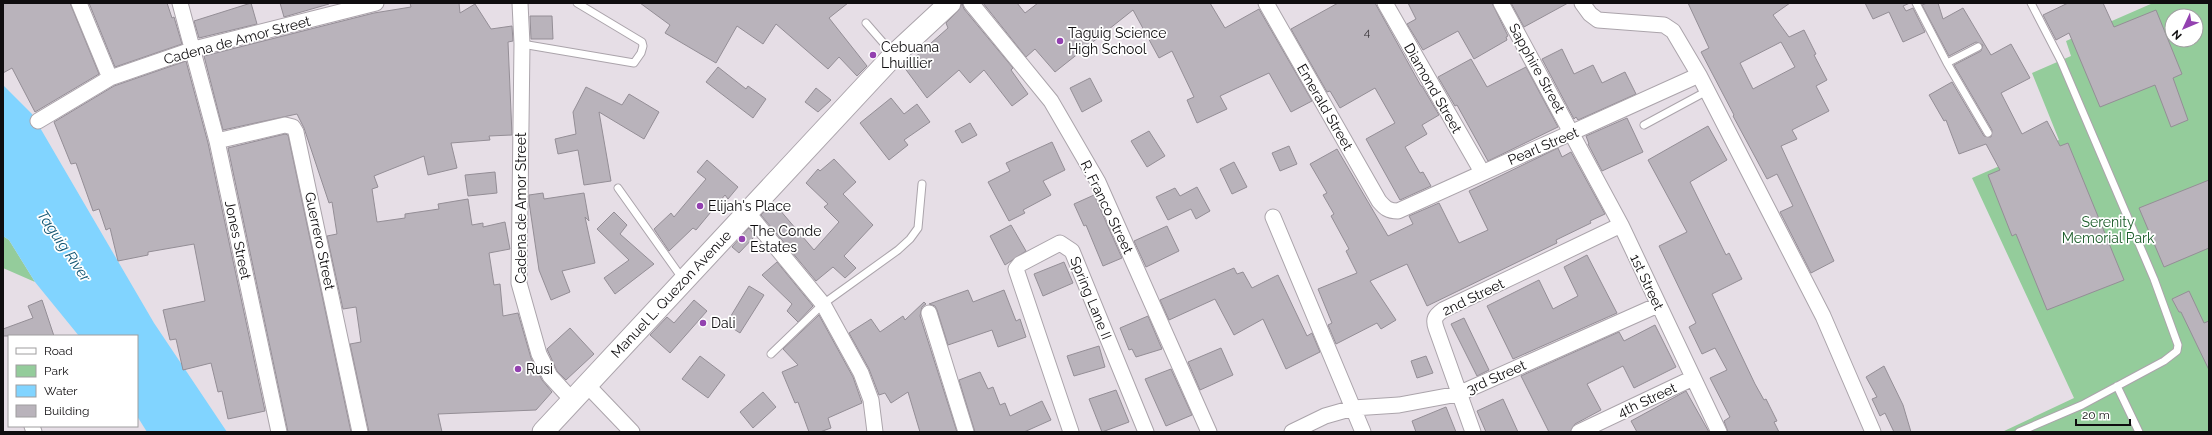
<svg xmlns="http://www.w3.org/2000/svg" width="2212" height="435" font-family="Raleway,sans-serif">
	<rect width="100%" height="100%" fill="#e6dee6"/>
	<!-- green -->
	<path fill="#94cc9b" fill-rule="evenodd" d="M2153,3h56v429h-207l72,-34 -102,-220 87,-38 -27,-67 39,-17 -5,-15zM2172,16h24v24h-24z
		M3,236l6,4 26,42 -32,-14z"/>
	<!-- water -->
	<path fill="#81d4ff" d="M3,85l29,29 122,209 73,109h-80l-10,-16v-80h-58l-44,-54 -26,-42 -6,-4z"/>
	<!-- building -->
	<path fill="#b9b3bb" stroke="#948e96" fill-rule="evenodd" d="M3,3h67l29,71 -64,38 -23,-44 -9,5z
		M89,3h78l5,15 2,-1 8,27 -67,23z
		M251,3l6,21 -58,14 -5,-17z
		M280,3h49v1l-45,13z
		M410,3h49l1,10 15,-9 16,25 21,-3 1,15 -5,1 4,93 -23,1 1,4 -39,3 6,25 -29,7 -4,-19 -50,20 4,11 -6,2 5,33 28,-4v-4l34,-5 -1,-5 30,-5 4,26 11,-2v4l22,-5 5,27 -21,4 5,32 6,-1 3,32 15,-3 13,45 11,22 10,12 -16,18 -98,4 4,18h-73l-19,-88 11,-2 -5,-35 -13,2 -16,-73 10,-2 -5,-32 -3,1 -25,-75 -7,-14 -74,16 -19,-74 170,-43 37,-6z
		M640,3h208l-19,15 38,48 -10,10 -18,-19 -11,12 -52,-45 -13,20 -26,-18 -21,37 -51,-30 5,-8z
		M962,3l2,6 49,59 -2,2 17,24 -16,12 -28,-36 -14,13 -11,-13 -32,28 -23,-31 44,-39 -2,-5 12,-12z
		M983,3h34l8,10 13,-10h172l15,25 34,-19 53,92 -21,11 -22,-39 -49,23 7,13 -30,14 -10,-23 7,-3 -22,-46 -13,7 -26,-48 -78,62 -20,-23 -9,8z
		M1338,3h37l46,83h1l17,29 -17,10 5,9 -22,13 15,26 3,-1 8,14 -31,14 -34,-61 29,-16 -20,-35 -35,20 -10,-17 -3,1 -36,-63z
		M1408,3h84l16,33 -2,1 1,3 -33,19 -16,-28 -35,19 -16,-26 9,-5z
		M1511,3h57l-44,24z
		M1688,3h102l-17,12 16,22 15,-7 12,24 -2,1 13,25 -11,6 13,25 -37,19 5,9 -16,7 53,115 -23,12 -31,-61 13,-6 -16,-32 -10,5 -34,-63 1,-1 -33,-63 8,-4zM1781,42l14,25 -42,22 -13,-26z
		M1865,3h45l-7,3 3,5 7,-3 12,24 -22,10 -14,-30 -16,7z
		M1927,3h11l5,16 20,-11 28,47 20,-11 19,34 -29,15 21,41 25,-13 13,25 8,-3 56,137 -77,30 -31,-76 -4,2 -24,-61 12,-5 -14,-26 -27,10 -13,-34 -2,1 -15,-26 23,-13 32,54 7,1 1,-7 -38,-65 27,-14 2,-6 -7,-3 -27,14 -27,-51z
		M2068,3h35l11,24 42,-17 26,64 -9,4 15,42 -17,7 -16,-42 -55,22 -31,-74 -13,7 -13,-25z
		M530,16h22l1,23h-22z
		M1562,49l12,25 19,-9 9,18 23,-11 11,22 -58,26 -2,-3 -2,2 -32,-60z
		M1471,59l16,28 39,-20 32,60 -70,34 -31,-56 -2,1 -17,-29z
		M186,61l22,82 57,268 -37,8 -6,-28 -4,1 -7,-29 -28,7 -7,-31 -6,1 -7,-30 42,-9 -11,-57 -46,8v3l-30,6 -8,-33 -4,2 -7,-21 -6,2 -17,-48 -5,1 -17,-42 60,-36z
		M718,67l28,22 2,-3 18,13 -13,19 -47,-36z
		M1090,78l12,23 -20,11 -12,-24z
		M586,87l36,18 7,-11 30,18 -15,27 -45,-27 12,69 -27,4 -6,-35 -20,4 -3,-15 21,-5 -3,-22z
		M816,88l15,12 -13,12 -13,-10z
		M891,98l13,16 13,-10 13,18 -26,18 4,5 -19,15 -29,-37z
		M1627,118l16,34 -41,19 -14,-27h1l-3,-8z
		M970,123l7,12 -15,8 -7,-12z
		M1708,126l19,34 -37,22 36,73 3,-2 13,26 -30,15 43,90 9,16 2,-1 11,22 -3,1 5,10h-51l-4,-11 6,-4 -20,-39 17,-8 -12,-22 -13,6 -13,-27 7,-4 -37,-77 28,-14 -39,-72z
		M1149,131l16,25 -18,11 -16,-26z
		M285,134l3,1 63,297h-63l-60,-284z
		M1052,142l13,28 -22,11 8,14 -28,15 2,3 -16,8 -21,-39 22,-11 -4,-8z
		M1289,146l8,18 -17,7 -8,-18z
		M1558,148l4,9 9,-5 34,62 -15,7 1,2 -35,17 1,3 -130,63 -20,-42 -37,17 26,39 -15,9 -4,-6 -41,21 -8,-19 4,-2 -14,-34 39,-16 -11,-22 3,-2 -18,-33 3,-2 -11,-19 4,-2 -17,-29 27,-15 51,87 25,-12 -4,-8 30,-13 20,40 29,-13 -19,-39z
		M834,159l22,23 -13,12 30,31 -29,31 12,12 -11,10 -12,-11 -17,14 -55,-66 12,-13 41,48 25,-28 -15,-15 4,-3 -22,-21 12,-14 2,2z
		M707,160l31,27 -10,12 -3,-4 -29,35 -3,-2 -24,23 -15,-22 17,-16 3,4 32,-38 -9,-7z
		M1234,162l13,25 -15,7 -12,-25z
		M495,172l2,21 -29,3 -3,-21z
		M2209,180v68l-45,19 -25,-59z
		M1197,187l13,24 -14,8 -5,-10 -23,11 -12,-23 19,-9 5,8z
		M543,193l1,6 40,-6 5,28 -4,-4 10,46 -33,8 8,21 -19,8 -12,-30 -10,-68v-7z
		M1094,195l28,63 -19,8 -17,-41 -2,1 -10,-22z
		M614,212l13,13 -7,9 34,30 -39,30 -11,-16 25,-18 -32,-31z
		M1011,225l15,26 -21,14 -15,-29z
		M1167,226l12,25 -33,16 -12,-26z
		M749,228l6,8 -16,17 -7,-6z
		M1587,255l30,58 -104,46 -26,-53 52,-26 14,29 25,-13 -14,-29z
		M777,262l36,44 -15,16 -11,-11 5,-7 -30,-29z
		M1064,262l9,21 -30,13 -9,-22z
		M1234,268l3,6 6,-2 9,16 26,-13 29,61 5,-3 8,19 -34,17 -23,-50 -29,16 -19,-36 -46,21 -9,-20z
		M749,286l15,9 -24,38 -14,-9z
		M968,290l5,12 31,-12 12,31 4,-2 6,18 -28,10 -6,-17 -44,15 -11,-35 -2,-4 -6,-2z
		M2189,291l15,32 5,-2v49l-28,-58h-2l-7,-13z
		M42,300l12,36h-51v-7l30,-11 -5,-12z
		M694,300l13,11 -37,42 -20,-18 17,-18 7,6z
		M924,302l2,2 -4,3 -2,9 37,116h-37l-12,-40 -17,11 -6,-10 -6,2 -10,-26 -20,-36 22,-14 9,13 23,-16 2,4z
		M819,315l34,62 9,26 -34,15 3,10 -11,4h-11l-11,-30 -3,1 -13,-31 16,-7 -15,-16z
		M1148,316l14,33 -26,8 -4,-8 -3,1 -9,-22z
		M1464,318l25,52 -12,6 -26,-52z
		M1655,325l21,42 -42,21 -11,-22 -36,18 14,26 -26,14 -5,8h-21l-28,-56 98,-44 5,9z
		M570,328l24,26 -28,26 -9,-9 -10,-22z
		M1099,346l6,21 -31,9 -7,-20z
		M1221,348l12,27 -33,15 -12,-28z
		M700,356l25,19 -17,23 -26,-19z
		M1426,356l7,17 -16,5 -6,-17z
		M1884,366l19,39 8,27h-17l-9,-19 -5,3 -8,-17 5,-2 -11,-20z
		M1171,369l21,46 -26,11 -21,-47z
		M980,372l8,17 5,-2 7,18 5,-2 5,13 32,-15 9,19 -27,12h-49l-16,-52z
		M1116,390l13,32 -27,10 -13,-33z
		M1686,391l23,41h-72l-6,-11z
		M763,392l13,15 -23,21 -13,-16z
		M1503,399l15,33h-32l-9,-21z
		M1446,407l10,25h-40l-4,-11z"/>
	<g fill="none" stroke-linecap="round" stroke-linejoin="round">
		<!-- service casing -->
		<g stroke="#aba4ab" stroke-width="9">
			<path id="service" d="M1916,3l31,60 41,70
				M866,23l27,31
				M522,44l112,19 7,-10 2,-7 -1,-4 -65,-39
				M1947,63l31,-16
				M1644,125l63,-34
				M618,188l64,90
				M771,354l52,-50 75,-54 12,-11 8,-11 4,-44
				M2117,386l22,46
				M2019,432l63,-27 82,-44 13,-10 1,-6 -24,-66 -93,-218 -30,-58"/>
		</g>
		<!-- minor casing -->
		<g stroke="#aba4ab" stroke-width="17">
			<path id="minor" d="M79,3l31,75
				M180,3l37,138 62,291
				M520,3l2,41 -3,239 20,71 11,22 22,24
				M971,3l80,98 47,81 111,250
				M1266,3l113,198c6,7 9,10 19,10l301,-136
				M1385,3l97,169
				M1501,3l120,222 98,207
				M1582,3l8,11 8,6 66,5 9,6 26,44 124,241 50,116
				M38,121l72,-43 84,-29 182,-46
				M217,141l68,-16 8,2 3,5 64,300
				M747,212l76,92 38,69 10,27 4,32
				M1273,217l90,215
				M929,313l37,119
				M587,385l45,47
				M32,426l2,6
				M1071,432l-55,-163 4,-5 40,-21 12,8 74,181
				M1292,432l33,-16 28,-8 46,-3 59,-11 200,-89
				M1473,432l-37,-104c-3,-9 -1,-12 7,-18l178,-85
				M1579,432l114,-54"/>
		</g>
		<!-- secondary casing -->
		<g stroke="#aba4ab" stroke-width="23">
			<path id="secondary" d="M543,432l351,-377 56,-52"/>
		</g>
		<!-- service -->
		<use href="#service" stroke="#fff" stroke-width="7"/>
		<!-- minor -->
		<use href="#minor" stroke="#fff" stroke-width="15"/>
		<!-- secondary -->
		<use href="#secondary" stroke="#fff" stroke-width="21"/>
	</g>
	<!-- markers -->
	<g fill="#9341b0" stroke="#fff" stroke-width="1.5">
		<circle cx="1060" cy="41" r="4"/>
		<circle cx="873" cy="55" r="4"/>
		<circle cx="700" cy="206" r="4"/>
		<circle cx="742" cy="239" r="4"/>
		<circle cx="703" cy="323" r="4"/>
		<circle cx="518" cy="369" r="4"/>
	</g>
	<g text-anchor="middle" dominant-baseline="central" stroke-width="3.5" stroke-linejoin="round" paint-order="stroke">
		<!-- number labels -->
		<g font-size="12" fill="#3a363a">
			<text x="1367" y="32">4</text>
		</g>
		<!-- poi labels -->
		<g font-size="14" fill="#0f0d0f" stroke="#fff" text-anchor="start">
			<text x="1068" y="33">Taguig Science<tspan x="1068" dy="16">High School</tspan></text>
			<text x="881" y="47">Cebuana<tspan x="881" dy="16">Lhuillier</tspan></text>
			<text x="708" y="206">Elijah's Place</text>
			<text x="750" y="231">The Conde<tspan x="750" dy="16">Estates</tspan></text>
			<text x="711" y="323">Dali</text>
			<text x="526" y="369">Rusi</text>
		</g>
		<!-- street labels -->
		<g font-size="14" fill="#0f0d0f" stroke="#fff">
			<text transform="translate(237 40) rotate(-15)">Cadena de Amor Street</text>
			<text transform="translate(1537 68) rotate(61)">Sapphire Street</text>
			<text transform="translate(1433 88) rotate(60)">Diamond Street</text>
			<text transform="translate(1325 107) rotate(60)">Emerald Street</text>
			<text transform="translate(1543 146) rotate(-23)">Pearl Street</text>
			<text transform="translate(1107 207) rotate(64)">R. Franco Street</text>
			<text transform="translate(521 208) rotate(-90)">Cadena de Amor Street</text>
			<text transform="translate(238 240) rotate(78)">Jones Street</text>
			<text transform="translate(320 241) rotate(78)">Guerrero Street</text>
			<text transform="translate(1647 282) rotate(65)">1st Street</text>
			<text transform="translate(671 294) rotate(-47)">Manuel L. Quezon Avenue</text>
			<text transform="translate(1473 297) rotate(-26)">2nd Street</text>
			<text transform="translate(1091 298) rotate(68)">Spring Lane II</text>
			<text transform="translate(1496 377) rotate(-24)">3rd Street</text>
			<text transform="translate(1647 400) rotate(-25)">4th Street</text>
		</g>
		<!-- park labels -->
		<g font-size="14" fill="#1c5d2a" stroke="#fff">
			<text x="2108" y="222">Serenity<tspan x="2108" dy="16">Memorial Park</tspan></text>
		</g>
		<!-- water labels -->
		<g font-size="15" font-style="italic" fill="#145773" stroke="#fff">
			<text transform="translate(64 246) rotate(56)">Taguig River</text>
		</g>
	</g>
	<!-- border -->
	<rect width="2212" height="435" fill="none" stroke="#0f0d0f" stroke-width="8"/>
	<!-- legend -->
	<rect x="8" y="335" width="130" height="92" fill="#ffffff" stroke="#9f9e9f"/>
	<rect x="16" y="348" width="20" height="6" fill="#ffffff" stroke="#9f9e9f"/>
	<text x="44" y="355" font-size="12" fill="#0f0d0f">Road</text>
	<rect x="16" y="365" width="20" height="12" fill="#94cc9b" stroke="#9f9e9f"/>
	<text x="44" y="375" font-size="12" fill="#0f0d0f">Park</text>
	<rect x="16" y="385" width="20" height="12" fill="#81d4ff" stroke="#9f9e9f"/>
	<text x="44" y="395" font-size="12" fill="#0f0d0f">Water</text>
	<rect x="16" y="405" width="20" height="12" fill="#b9b3bb" stroke="#9f9e9f"/>
	<text x="44" y="415" font-size="12" fill="#0f0d0f">Building</text>
	<!-- north arrow -->
	<g transform="translate(2184 28) rotate(226)"><circle r="19" fill="#ffffff" stroke="#9f9e9f"/>
	<path d="M0-3L7 15L0 10L-7 15Z" fill="#9341b0"/>
	<text y="-6" font-size="11" font-weight="bold" text-anchor="middle" fill="#0f0d0f">N</text>
	</g>
	<!-- scale -->
	<path d="M2076 419v6h54v-6" fill="none" stroke="#0f0d0f" stroke-width="2"/>
	<text x="2082" y="419" font-size="12" fill="#0f0d0f" stroke="#ffffff" stroke-width="3" paint-order="stroke">20 m</text>
</svg>
